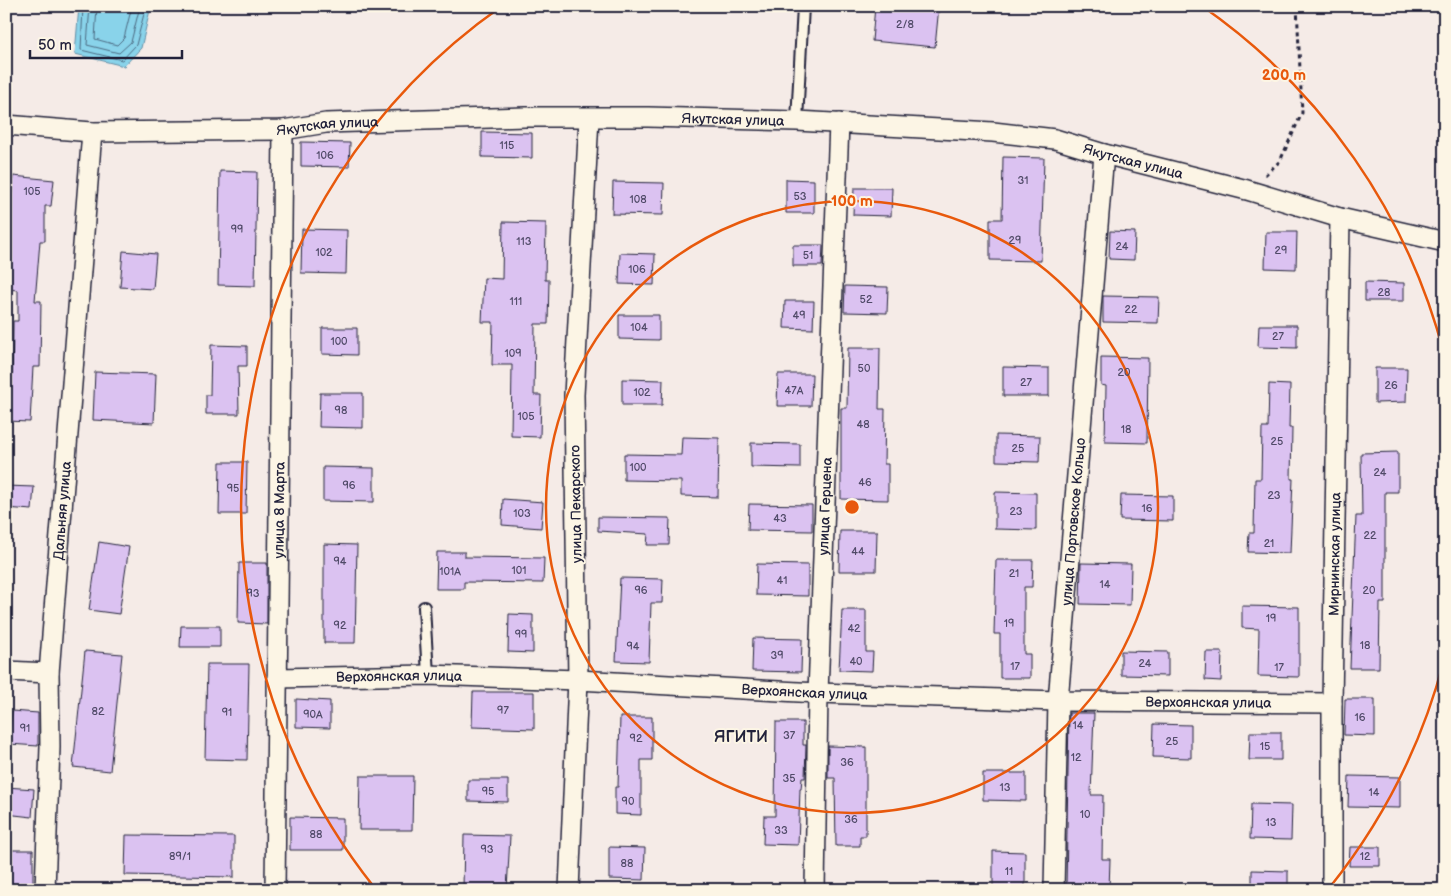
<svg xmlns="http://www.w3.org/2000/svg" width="1451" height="896" font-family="'Balsamiq Sans',sans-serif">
	<rect width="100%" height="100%" fill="#f5ebe7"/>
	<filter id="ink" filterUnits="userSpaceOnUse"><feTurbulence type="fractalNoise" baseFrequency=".02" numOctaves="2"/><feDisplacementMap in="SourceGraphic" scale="10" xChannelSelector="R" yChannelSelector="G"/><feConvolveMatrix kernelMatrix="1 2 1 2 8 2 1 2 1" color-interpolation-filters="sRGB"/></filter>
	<g filter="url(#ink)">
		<!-- water -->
		<path fill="#89d3ea" stroke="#608ca4" d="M79,6h72l-10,42 -17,18 -49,-12z"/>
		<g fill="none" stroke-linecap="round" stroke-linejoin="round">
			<!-- shore -->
			<path stroke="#4b6981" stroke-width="1" d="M83,6l-2,44 41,10 14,-15 10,-39
				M90,6l-3,39 32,8 12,-11 9,-36
				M97,6l-2,33 22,6 7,-7 8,-32"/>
		</g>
		<!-- building -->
		<path fill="#dbc2f1" stroke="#22223b" d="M875,6h64l-4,41 -63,-6z
			M482,132l50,1v25l-50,-1z
			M301,142l49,1 -1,24 -48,-1z
			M1003,157l41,1 -3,103 -51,-1v-41h12z
			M220,171l37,1 -2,114 -37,-1z
			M13,176l41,4 -3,26h-6v35h-5l-5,60h6l-1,66h-7l-3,55 -24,-1v-36l6,1 1,-65h5v-31l-12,-1v-64h3z
			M786,179l28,1v33h-28z
			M613,182l51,1 -1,32 -51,-1z
			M854,188h38l-1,28 -38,-1z
			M503,222l43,1 -1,57h4l-1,44h-13l-1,71h7l-1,42 -29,-1 1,-71h-20l1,-43h-11l2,-44 18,1z
			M302,229l45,1 -1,44 -45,-1z
			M1110,231l25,1 -1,28 -25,-1z
			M1266,232h31l-1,37 -31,-1z
			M793,245h30l-1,21h-29z
			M123,251l33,3 -3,35 -33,-2z
			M620,253l35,1 -1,31 -35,-1z
			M1365,282l39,1v18h-39z
			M845,286l43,1 -1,26 -43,-1z
			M1103,296l56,1 -1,26 -55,-1z
			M785,301h29l-1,28 -29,-1z
			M619,315h40v25l-40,-1z
			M1259,325h38v23l-39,-1z
			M322,328h35v27l-35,-1z
			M211,345l36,1v20h-9l1,48h-33v-19h4z
			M848,348h32l-1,61h6l-1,55h4v36l-47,-1v-91h6z
			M1101,357l47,1 -1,85 -42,-1 1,-56 -5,-1z
			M1003,367l46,1v28h-46z
			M1375,368h32l-1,34 -31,1z
			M95,372l61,2 -2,49 -61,-3z
			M778,374h34l-1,32h-34z
			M622,379l41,1 -1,25h-40z
			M1269,384l21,1 -1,43h3l-1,51h2l-3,74 -42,-1 1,-19h5l1,-54h6l1,-51h6z
			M320,393h43v35l-44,-1z
			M996,435l44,1 -1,26 -43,-1z
			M682,437l37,1 -1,59 -37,-1v-15l-57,-1v-26l57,1z
			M751,443l49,1v24l-49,-1z
			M1398,452v40h-13v111h-5l-1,65h-29l6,-152h6l-1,-63z
			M220,462h27l-1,52h-27z
			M323,467l51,1v34l-51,-1z
			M6,486l28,1 -2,23 -26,-2z
			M995,492l41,1v37l-41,-1z
			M1121,495l52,1v25l-53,-1z
			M503,499l40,3 -2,26 -39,-3z
			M749,504l63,1v26l-64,-1z
			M598,517l72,1 -1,27h-22l1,-11 -50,-3z
			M840,531h37l-1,40h-37z
			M99,542l30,5 -10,67 -30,-4z
			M324,544l33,1 -2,98h-31z
			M437,552h28v5l79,1 -1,25 -79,-1v7h-28z
			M996,560h37l-1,27h-8v67h6v24h-30v-44h-6z
			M239,563h28v61l-29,-1z
			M1081,563l50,1 -1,41 -50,-1z
			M757,564l51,1v31l-52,-1z
			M620,578l43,1 -1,24h-11l-2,59 -33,-1z
			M1242,606l57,1v70l-41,-1 1,-47 -17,-1z
			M842,610h24v42h7l-1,19 -33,-1z
			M509,614l24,1v38l-25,-1z
			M181,626h39v21h-40z
			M753,638l49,1 -1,33 -49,-1z
			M85,651l37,3 -12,117 -37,-4z
			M1121,651l47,1v24l-47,-1z
			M1206,652h16l-1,29 -16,-1z
			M207,664h42l-2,96 -42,-1z
			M473,692h61v37l-62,-2z
			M296,699l34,2v27l-34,-1z
			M1345,699h30v37l-31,-1z
			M12,711l26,2v33l-29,-2z
			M1069,713h25l-3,82h12l-1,64h8l-1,31 -43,-1z
			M620,717h32v43h-11v55l-26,-1v-27h3z
			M776,722h27v23h3l-1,33h-3l-1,11h-1l-2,56 -35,-1 1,-28h11z
			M1154,724l37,1v33l-38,-1z
			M1250,732h31v28h-32z
			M828,746l38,1v89h-6v10h-24l-1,-68h-7z
			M983,773h43v28l-43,-1z
			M360,776h53l-1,54h-53z
			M1349,776l51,1v31l-52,-1z
			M468,780h40v22l-40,-1z
			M6,787l28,2 -2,28 -26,-3z
			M1251,804l41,1 -1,35 -41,-1z
			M290,817l53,1v32h-53z
			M126,835l108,1v41l-109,-2z
			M464,835l46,1 -3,54h-44z
			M609,847l36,1 -1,32 -35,-1z
			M1350,847h30v19h-31z
			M6,850h27v38l-27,-1z
			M993,851l32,1v38h-32z
			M1252,870l36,1v19h-36z"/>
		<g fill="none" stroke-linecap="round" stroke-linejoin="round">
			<!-- lane casing -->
			<g stroke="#22223b" stroke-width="14">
				<path id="lane" d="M797,121l6,-115
					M424,607l4,68"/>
			</g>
			<!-- street casing -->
			<g stroke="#22223b" stroke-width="22">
				<g id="street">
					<path id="s1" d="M6,125l86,7 191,-2 43,-7 199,-6h123l149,4 196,11 62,7 49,15 143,36 93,28 105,24"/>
					<path d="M6,671l43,2"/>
					<path id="s2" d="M277,678l151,-3 150,5 240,13 240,8 274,2"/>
					<path id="s3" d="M45,890l5,-143 -1,-74 43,-541"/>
					<path id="s4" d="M275,890l8,-760"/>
					<path d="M569,890l9,-210 -4,-285 15,-277"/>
					<path id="s5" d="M815,890l3,-197 21,-570"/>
					<path id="s6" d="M1054,890l4,-189 46,-547"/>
					<path id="s7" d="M1332,890v-187l8,-485"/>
				</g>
			</g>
			<!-- path -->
			<path stroke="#22223b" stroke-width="3" stroke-dasharray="4 4" stroke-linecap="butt" d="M1265,175l15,-14 22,-48 -5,-107"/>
			<!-- lane -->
			<use href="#lane" stroke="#fcf5e5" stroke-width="10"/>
			<!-- street -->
			<use href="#street" stroke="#fcf5e5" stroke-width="19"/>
		</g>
	</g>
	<!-- distance rings -->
	<g fill="none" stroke="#e8590c" stroke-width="2.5">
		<circle cx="852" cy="507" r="306"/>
		<path d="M1444 660A611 611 0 0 1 1330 887M374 887A611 611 0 0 1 502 6M1202 6A611 611 0 0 1 1444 354"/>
	</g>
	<g text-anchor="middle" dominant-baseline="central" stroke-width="4" stroke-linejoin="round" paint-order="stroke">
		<!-- number labels -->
		<g font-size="11" fill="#504a68">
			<text x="905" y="24">2/8</text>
			<text x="507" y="145">115</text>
			<text x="325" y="155">106</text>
			<text x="1023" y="180">31</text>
			<text x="32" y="191">105</text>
			<text x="800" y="196">53</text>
			<text x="638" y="199">108</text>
			<text x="237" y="229">99</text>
			<text x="1015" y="240">29</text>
			<text x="524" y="241">113</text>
			<text x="1122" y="246">24</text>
			<text x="1281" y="250">29</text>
			<text x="324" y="252">102</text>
			<text x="808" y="255">51</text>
			<text x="637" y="269">106</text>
			<text x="1384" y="292">28</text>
			<text x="866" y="299">52</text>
			<text x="516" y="301">111</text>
			<text x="1131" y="309">22</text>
			<text x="799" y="315">49</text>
			<text x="639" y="327">104</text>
			<text x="1278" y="336">27</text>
			<text x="339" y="341">100</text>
			<text x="513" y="353">109</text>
			<text x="864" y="368">50</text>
			<text x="1124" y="372">20</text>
			<text x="1026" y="382">27</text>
			<text x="1391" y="385">26</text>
			<text x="794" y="390">47А</text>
			<text x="642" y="392">102</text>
			<text x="341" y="410">98</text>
			<text x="526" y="416">105</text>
			<text x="863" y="424">48</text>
			<text x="1126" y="429">18</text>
			<text x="1277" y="441">25</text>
			<text x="1018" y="448">25</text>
			<text x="638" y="467">100</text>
			<text x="1380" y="472">24</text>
			<text x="865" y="482">46</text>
			<text x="349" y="485">96</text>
			<text x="233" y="488">95</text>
			<text x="1274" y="495">23</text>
			<text x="1147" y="508">16</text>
			<text x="1016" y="511">23</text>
			<text x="522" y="513">103</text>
			<text x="780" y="518">43</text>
			<text x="1370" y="535">22</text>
			<text x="1269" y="543">21</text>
			<text x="858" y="551">44</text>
			<text x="340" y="561">94</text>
			<text x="519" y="570">101</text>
			<text x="450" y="571">101А</text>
			<text x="1014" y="573">21</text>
			<text x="782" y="580">41</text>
			<text x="1105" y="584">14</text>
			<text x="641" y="590">96</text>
			<text x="1369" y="590">20</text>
			<text x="253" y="593">93</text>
			<text x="1271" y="618">19</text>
			<text x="1009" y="623">19</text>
			<text x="340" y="625">92</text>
			<text x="854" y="628">42</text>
			<text x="521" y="634">99</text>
			<text x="1365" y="645">18</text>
			<text x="633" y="646">94</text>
			<text x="777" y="655">39</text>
			<text x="856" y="661">40</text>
			<text x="1145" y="663">24</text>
			<text x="1015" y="666">17</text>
			<text x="1279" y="667">17</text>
			<text x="503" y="710">97</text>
			<text x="98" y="711">82</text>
			<text x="227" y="712">91</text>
			<text x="313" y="714">90А</text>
			<text x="1360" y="717">16</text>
			<text x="1078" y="725">14</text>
			<text x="25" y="728">91</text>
			<text x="789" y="735">37</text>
			<text x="636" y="738">92</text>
			<text x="1172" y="741">25</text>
			<text x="1265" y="746">15</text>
			<text x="1076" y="757">12</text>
			<text x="847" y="762">36</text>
			<text x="789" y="778">35</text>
			<text x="1005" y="787">13</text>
			<text x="488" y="791">95</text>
			<text x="1374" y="792">14</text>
			<text x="628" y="801">90</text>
			<text x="1085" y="814">10</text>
			<text x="851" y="819">36</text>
			<text x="1271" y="822">13</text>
			<text x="781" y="830">33</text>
			<text x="316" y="834">88</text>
			<text x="487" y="849">93</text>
			<text x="180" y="856">89/1</text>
			<text x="1365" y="856">12</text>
			<text x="627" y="863">88</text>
			<text x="1009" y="871">11</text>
		</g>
		<!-- street labels -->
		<g font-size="14" fill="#22223b" stroke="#fcf5e5">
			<text stroke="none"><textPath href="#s1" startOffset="728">Якутская улица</textPath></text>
			<text stroke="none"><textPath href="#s1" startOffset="322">Якутская улица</textPath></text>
			<text stroke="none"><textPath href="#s1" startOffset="1132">Якутская улица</textPath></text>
			<text transform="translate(576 504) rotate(-91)">улица Пекарского</text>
			<text stroke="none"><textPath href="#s5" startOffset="384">улица Герцена</textPath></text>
			<text stroke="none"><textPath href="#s4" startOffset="380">улица 8 Марта</textPath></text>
			<text stroke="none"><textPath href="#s3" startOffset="380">Дальняя улица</textPath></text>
			<text stroke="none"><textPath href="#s6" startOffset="369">улица Портовское Кольцо</textPath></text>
			<text stroke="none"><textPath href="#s7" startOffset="336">Мирнинская улица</textPath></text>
			<text stroke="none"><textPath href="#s2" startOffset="122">Верхоянская улица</textPath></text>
			<text stroke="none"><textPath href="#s2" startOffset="528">Верхоянская улица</textPath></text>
			<text stroke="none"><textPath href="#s2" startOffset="932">Верхоянская улица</textPath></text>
		</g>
		<!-- quarter labels -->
		<g font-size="16" font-weight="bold" fill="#22223b" stroke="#fcf5e5">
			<text x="741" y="737">ЯГИТИ</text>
		</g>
	</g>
	<circle cx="852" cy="507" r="8" fill="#e8590c" stroke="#fcf5e5" stroke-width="2.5"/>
	<g font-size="15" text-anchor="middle" font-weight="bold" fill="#e8590c" stroke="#fcf5e5" stroke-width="4" stroke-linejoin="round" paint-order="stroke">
		<text x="1284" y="80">200 m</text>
		<text x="852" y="206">100 m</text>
	</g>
	<!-- margin -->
	<rect width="1451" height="896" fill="none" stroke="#fcf5e5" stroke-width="25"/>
	<rect x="12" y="12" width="1426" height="871" fill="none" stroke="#22223b" stroke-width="2" filter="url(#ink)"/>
	<!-- scale -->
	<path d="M30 50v8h152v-8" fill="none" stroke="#22223b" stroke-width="2.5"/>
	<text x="38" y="50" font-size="15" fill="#22223b" stroke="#fcf5e5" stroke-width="4" paint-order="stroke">50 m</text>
</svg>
